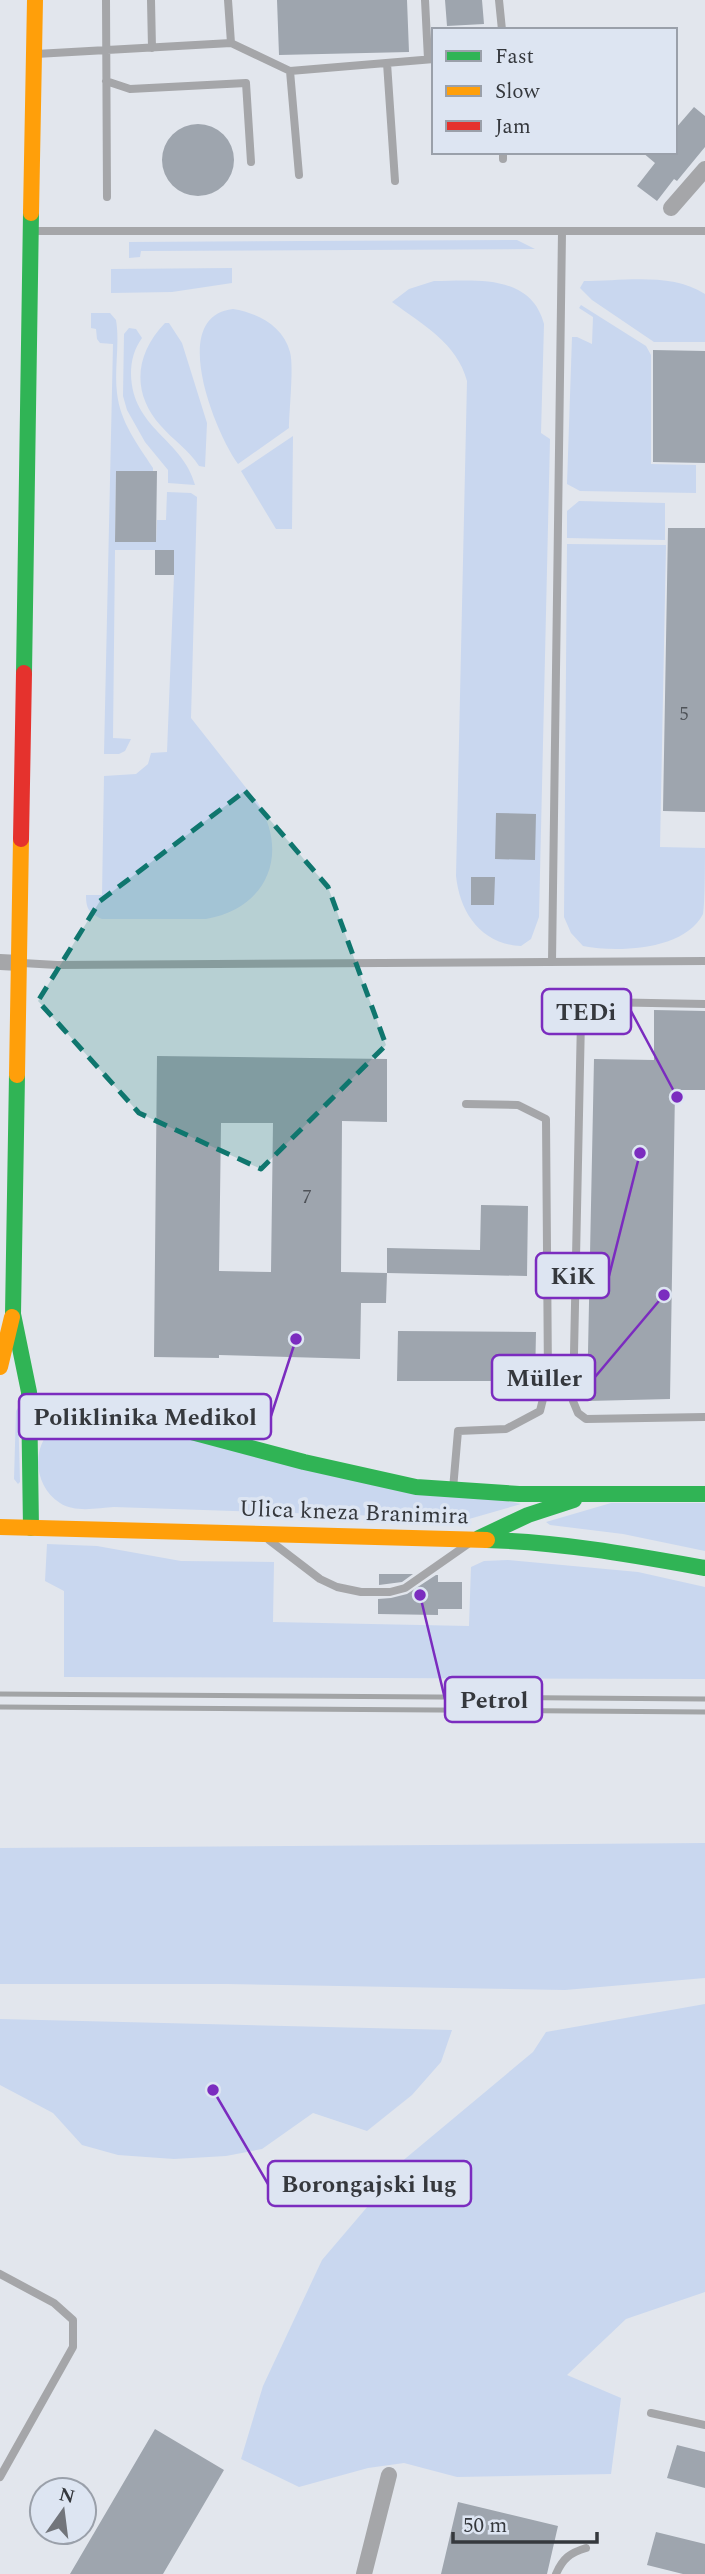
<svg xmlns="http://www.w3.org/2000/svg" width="705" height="2574" font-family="Spectral,serif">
	<rect width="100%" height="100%" fill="#e2e6ed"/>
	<!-- green -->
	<path fill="#c9d7ef" d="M517,240l18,9 -394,2 -1,6 -11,1v-16z
		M232,268v15l-60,9 -61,1v-24z
		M434,281c40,0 97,-8 110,43l-3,109 9,6 -11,478 -8,22 -10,7c-40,-2 -61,-33 -65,-70l11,-495c-10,-38 -45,-57 -75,-79l17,-13z
		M584,281c38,0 88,-9 121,13v48h-51l-62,-42 -12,-12z
		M581,305l65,41 5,9v109l45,1v28l-116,-2 -13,-7 5,-147h5l15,7 1,-27 -14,-9z
		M233,309c25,4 50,17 57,43 4,14 -1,60 -1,76l-51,36c-22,-30 -71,-148 -5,-155z
		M91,313h19l6,7c4,24 -2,49 1,73 3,29 21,52 36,75v3h-37l-1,70 41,1 1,-22h9l1,-28 24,1 6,4 -6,221 67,85c32,52 8,106 -52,116h-104c-13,-6 -16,-10 -16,-24h16l2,-119 32,-2 12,-10 3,-11 16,-1 7,-177v-25h-59l-2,188 18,1 -6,12 -6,3h-15l9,-410 -13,-1 -3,-4 -1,-10 -5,-1z
		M165,323h4l13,20 25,80 -2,44 -6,-1c-10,-16 -26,-26 -38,-40 -30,-33 -26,-72 4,-103z
		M129,328l7,1 6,9c-8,11 -11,23 -11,36 1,55 52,65 64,111l-27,-2v-13l-23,-28 -18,-32 -4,-14 1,-62z
		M293,436l-1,93h-16l-35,-58z
		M579,501l86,2v37l-98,-2v-27z
		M567,544l99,1 -6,302 45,1c0,14 0,56 -2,66 -18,36 -85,39 -120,32l-12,-13 -7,-16z
		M18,1408l2,74 -2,2 -4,-5 2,-68z
		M94,1415l427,89 -52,15 -355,-12c-16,1 -39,6 -54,-4 -29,-19 -30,-64 2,-81 9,-5 22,-5 32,-7z
		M611,1503h94v48l-82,-17 -73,-9 -4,-3z
		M47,1544l50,2 84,15 93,1 -1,60 196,4 2,-59 13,-6 24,-1 130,12 67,15v92l-641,-2v-86l-19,-10z
		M705,1843v135l-140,12 -338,-6h-227v-136z
		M705,2004v288l-79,27 -59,56 54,23 -10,76 -154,3 -53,-14 -36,5 -69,19 -58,-28 22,-73 59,-126 52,-61 26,-36 133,-111 13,-20z
		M0,2019l452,11 -11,32 -29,33 -45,36 -54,-18 -51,36 -36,7 -52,3 -56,-4 -36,-10 -29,-32 -53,-28z"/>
	<!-- building -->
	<path fill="#9ea5ae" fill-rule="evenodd" d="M277,0h130l2,52 -130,3z
		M445,0h37l2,24 -37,2z
		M694,107l11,9v31l-28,34 -3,-2 -17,22 -20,-15 18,-23 -13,-11h33v-23z
		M162 160a36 36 0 1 1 72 0a36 36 0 1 1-72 0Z
		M653,350l52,1v112l-52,-1z
		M116,471h41l-1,71h-41z
		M668,528h37v284l-42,-1z
		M155,550h19v25h-19z
		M496,813l40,1 -1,46 -40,-1z
		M471,877h24l-1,28h-23z
		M654,1010l51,1v79h-30l-5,309 -83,2 7,-342 60,1z
		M157,1056l230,3v63l-45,-1 -1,151 46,1 -1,30h-25l-1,56 -141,-4v3l-65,-1zM221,1123h52l-2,149 -52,-1z
		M481,1205l47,1 -1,70 -140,-3v-25l93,2z
		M398,1331l138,1 -1,49h-138z
		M379,1574h34l-11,8 -23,3z
		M436,1575h2v7h24v27h-24v6l-60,-1v-15l13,-1 16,-4z
		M155,2429l69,41 -61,104h-93z
		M677,2445l28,7v36l-38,-10z
		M458,2502l100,24 -11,48h-106z
		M656,2532l49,12v30h-22l-36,-9z"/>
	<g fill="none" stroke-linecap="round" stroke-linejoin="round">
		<!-- lane -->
		<path stroke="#a5a6a9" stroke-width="8" d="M106,0l1,197
			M151,0l1,48
			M425,0l3,59
			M499,0l3,30
			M231,43l59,28 144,-12
			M36,54l195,-11 -3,-43
			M387,63l8,118
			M290,71l9,104
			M106,81l24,8 116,-6 5,79
			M503,159v-7
			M33,231h672
			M552,962l10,-730
			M22,963l35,2 648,-4
			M705,1004l-107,-2 -11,8 -6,9 -8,382 5,12 8,6 119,-2
			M453,1489l5,-58 48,-2 34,-18 8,-32 -2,-260 -28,-14 -52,-1
			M269,1540l51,39 17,8 24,5h29l15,-4 63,-44
			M0,2274l54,29 19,17v27l-73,130
			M651,2413l54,12
			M556,2574c7,-16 14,-21 30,-26"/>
		<!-- street -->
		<path stroke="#a5a6a9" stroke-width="16" d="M671,208l34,-39
			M0,962l19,1
			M364,2574l25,-99"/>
		<!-- fast -->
		<path stroke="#30b455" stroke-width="16" d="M24,673l7,-460
			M17,1075l-4,239 16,78 2,136
			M31,1405h49l25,4 199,53 112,25 103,7h186
			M479,1538l49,-23 46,-15
			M487,1540c74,2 145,15 218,28"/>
		<!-- slow -->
		<path stroke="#ff9f0a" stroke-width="16" d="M31,213l4,-213
			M17,1075l4,-236
			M0,1367l12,-50
			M0,1527l487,13"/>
		<!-- jam -->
		<path stroke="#e5322d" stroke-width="16" d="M21,839l3,-166"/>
		<!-- rail -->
		<path stroke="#a2a4a6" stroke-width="5" d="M0,1694l705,5
			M0,1707l705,5"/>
	</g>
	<!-- marked area -->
	<path fill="#0f766e" fill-opacity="0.2" stroke="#0f766e" stroke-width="5" stroke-dasharray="14 9" stroke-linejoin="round" d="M245,791l83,96 58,158 -125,124 -122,-56 -101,-112 62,-100z"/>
	<g text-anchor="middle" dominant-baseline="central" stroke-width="7" stroke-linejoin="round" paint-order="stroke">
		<!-- number labels -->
		<g font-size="19" fill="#4f5359">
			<text x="684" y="714">5</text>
			<text x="307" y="1197">7</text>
		</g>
		<!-- street labels -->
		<g font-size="23" fill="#35383d" stroke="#dde5f2">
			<text transform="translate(354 1513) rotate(2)">Ulica kneza Branimira</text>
		</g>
	</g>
	<!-- callouts -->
	<path fill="none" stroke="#7b2cbf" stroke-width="2.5" d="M677 1097L631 1011M640 1153L609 1276M664 1295L595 1377M296 1339L271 1416M420 1595L445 1699M213 2090L268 2184"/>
	<g fill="#7b2cbf" stroke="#dde5f2" stroke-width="2.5">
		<circle cx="677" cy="1097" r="7"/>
		<circle cx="640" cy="1153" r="7"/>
		<circle cx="664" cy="1295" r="7"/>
		<circle cx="296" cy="1339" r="7"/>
		<circle cx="420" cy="1595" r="7"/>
		<circle cx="213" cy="2090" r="7"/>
	</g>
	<g fill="#dde5f2" stroke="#7b2cbf" stroke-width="2.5">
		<rect x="542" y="989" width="89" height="45" rx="7"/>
		<rect x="536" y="1253" width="73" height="45" rx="7"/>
		<rect x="492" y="1355" width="103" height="45" rx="7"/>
		<rect x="19" y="1394" width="252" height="45" rx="7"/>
		<rect x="445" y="1677" width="97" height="45" rx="7"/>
		<rect x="268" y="2161" width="203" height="45" rx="7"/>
	</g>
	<g font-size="24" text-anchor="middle" font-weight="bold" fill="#35383d">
		<text x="586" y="1020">TEDi</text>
		<text x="573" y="1284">KiK</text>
		<text x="544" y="1386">Müller</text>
		<text x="145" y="1425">Poliklinika Medikol</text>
		<text x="494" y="1708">Petrol</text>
		<text x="369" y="2192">Borongajski lug</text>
	</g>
	<!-- legend -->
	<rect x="432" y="28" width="245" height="126" fill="#dde5f2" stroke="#9aa0aa" stroke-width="2"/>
	<rect x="446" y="51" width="35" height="10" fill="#30b455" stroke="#9aa0aa" stroke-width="2"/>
	<text x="495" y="63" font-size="21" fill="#35383d">Fast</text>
	<rect x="446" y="86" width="35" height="10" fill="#ff9f0a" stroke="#9aa0aa" stroke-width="2"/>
	<text x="495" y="98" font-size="21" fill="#35383d">Slow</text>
	<rect x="446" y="121" width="35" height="10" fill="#e5322d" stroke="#9aa0aa" stroke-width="2"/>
	<text x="495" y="133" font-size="21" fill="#35383d">Jam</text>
	<!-- north arrow -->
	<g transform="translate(63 2511) rotate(14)"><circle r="33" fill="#dde5f2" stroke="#9aa0aa" stroke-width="2"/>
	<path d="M0-5L12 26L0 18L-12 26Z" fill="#72757b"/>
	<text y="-10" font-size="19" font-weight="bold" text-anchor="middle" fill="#35383d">N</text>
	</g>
	<!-- scale -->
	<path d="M453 2532v10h144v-10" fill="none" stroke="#35383d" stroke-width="3.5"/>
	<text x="463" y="2532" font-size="21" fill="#35383d" stroke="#dde5f2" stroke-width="5" paint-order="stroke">50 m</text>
</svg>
